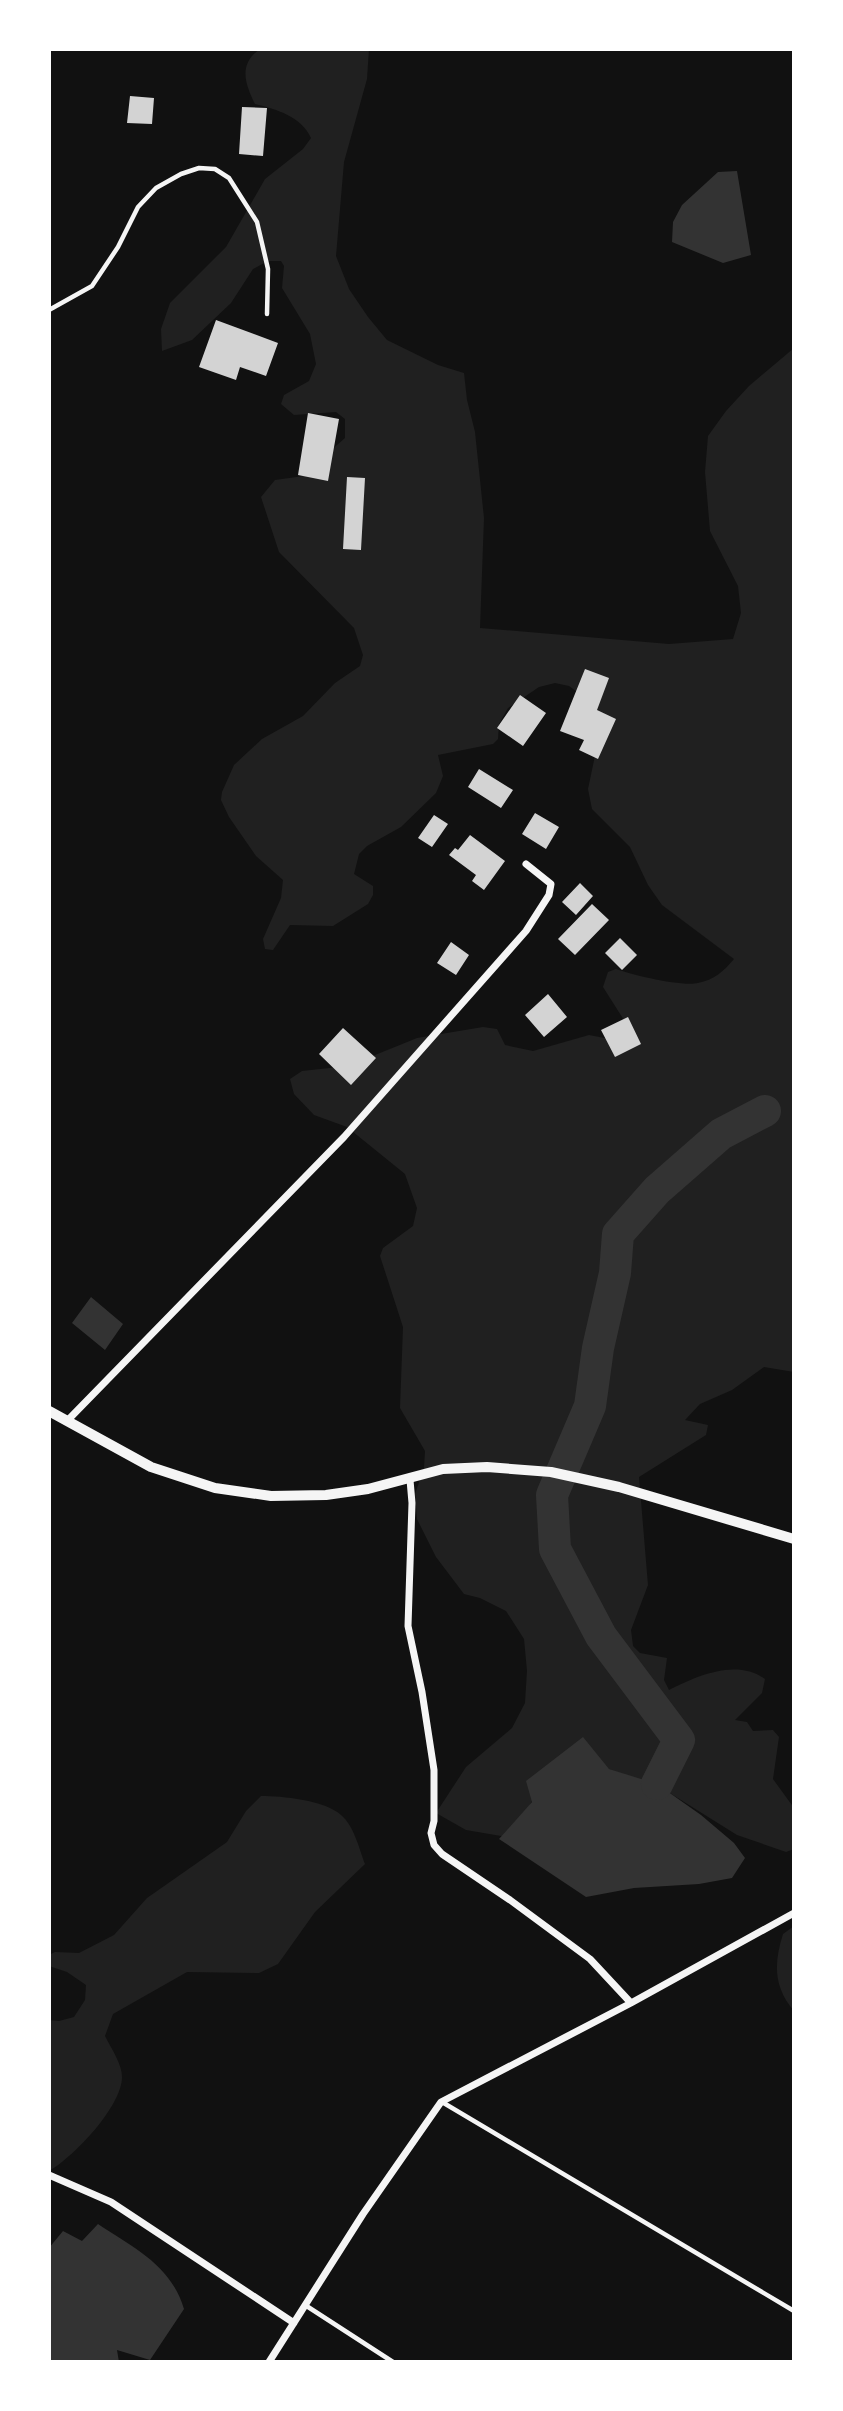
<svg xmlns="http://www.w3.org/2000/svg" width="843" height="2411" font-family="Lora,serif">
	<rect width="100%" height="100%" fill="#111"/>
	<!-- green -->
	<path fill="#202020" d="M260,49h109l-2,30 -23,83 -8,94 13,33 19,28 19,23 51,25 26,8 3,27 8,32 9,86 -4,110 189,16 64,-5 8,-26 -3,-27 -28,-55 -5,-59 3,-36 18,-25 23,-25 45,-38v1024l-30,-5 -32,23 -32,14 -15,16 23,5 -2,10 -67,42 9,108 -17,45 2,16 7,7 27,5 -3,22 5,10c27,-14 68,-32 96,-11l-3,14 -27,27 12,2 6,9 20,-1 6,7 -6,42 21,29v41l-8,3 -49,-17 -72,-45 -72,-27 -61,38 -17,31 -8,5 -41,-7 -30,-17 30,-46 46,-39 13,-25 2,-32 -3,-32 -18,-28 -26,-13 -16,-4 -28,-37 -19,-38 -2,-25 9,-26 1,-17 -25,-43 3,-81 -23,-71 3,-8 30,-22 4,-18 -12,-34 -58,-47 -33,-12 -20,-21 -4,-15 12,-8 46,-5 69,-28 66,-11 14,2 8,16 28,6 56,-16 31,6 9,-13 -26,-41 5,-15 8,-3c16,6 67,18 82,14 16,-3 26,-12 36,-24l-72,-54 -14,-20 -18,-38 -38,-38 -4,-20 8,-38 -16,-57 -11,-8 -14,-3 -16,4 -31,21 -9,16 -1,15 -5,5 -55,11 5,21 -7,17 -35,34 -34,19 -8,8 -5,20 19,12v9l-5,9 -35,22 -43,-1 -17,25 -8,-1 -2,-10 18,-41 2,-18 -27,-24 -27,-39 -8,-17 1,-8 12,-27 28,-26 41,-23 32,-33 25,-17 3,-11 -9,-27 -75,-76 -18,-55 14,-17 43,-6 11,-22 16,-14v-19l-9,-7 -42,3 -13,-11 3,-9 25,-14 7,-17 -6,-30 -28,-46 2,-22 -3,-5h-13l-15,8 -22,34 -39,37 -30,11 -1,-22 9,-26 56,-56 39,-68 38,-30 8,-11c-9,-21 -35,-29 -56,-34 -10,-20 -17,-40 5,-55z
		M261,1796c21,0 64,4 80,19 13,11 18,33 24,49l-50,48 -37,52 -19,9 -72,-1 -74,42 -8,22c6,12 17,28 17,41 0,29 -48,80 -73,94v-151l10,1 15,-4 11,-17 1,-15 -19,-13 -18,-6v-11l6,-3 24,1 35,-18 33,-37 80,-56 19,-31z
		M794,1926v85c-21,-25 -20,-48 -11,-77z"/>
	<!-- water -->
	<path fill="#333" d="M737,171l14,84 -28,8 -51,-21 1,-20 9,-17 36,-33z
		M91,1297l32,27 -18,26 -33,-27z
		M583,1737l26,32 48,15 44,31 33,28 11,15 -13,20 -33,6 -65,4 -48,9 -87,-58 33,-37 -6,-21z
		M98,2224c36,24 73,41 86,85l-34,51 -33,-10 2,12h-70v-114l14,-17 19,10z"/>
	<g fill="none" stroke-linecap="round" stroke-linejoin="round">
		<!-- river -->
		<path stroke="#333" stroke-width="32" d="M657,1784l22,-44 -78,-104 -46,-87 -3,-54 38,-89 8,-58 17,-75 3,-39 39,-44 64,-56 44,-23"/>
	</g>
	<!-- building -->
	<path fill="#d3d3d3" d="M130,96l24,2 -2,26 -25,-1z
		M242,107l25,1 -4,48 -24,-2z
		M216,320l62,23 -12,33 -26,-9 -4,13 -37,-13z
		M308,413l31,6 -11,62 -30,-6z
		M347,477l18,1 -4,72 -18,-1z
		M585,669l24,9 -12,32 19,9 -18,40 -19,-9 5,-10 -24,-9z
		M520,695l26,18 -23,33 -26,-18z
		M479,769l34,21 -12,18 -33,-21z
		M535,813l24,14 -13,22 -24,-15z
		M434,815l14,9 -16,23 -14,-9z
		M470,835l35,26 -21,29 -12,-9 4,-6 -27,-20 6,-7 3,2z
		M580,883l13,13 -17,19 -14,-13z
		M592,904l17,16 -34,35 -17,-16z
		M620,938l17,17 -15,15 -17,-17z
		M451,942l18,13 -13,20 -19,-12z
		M548,994l19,23 -23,20 -19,-22z
		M628,1017l13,27 -26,13 -14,-27z
		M343,1028l33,30 -25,27 -32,-31z"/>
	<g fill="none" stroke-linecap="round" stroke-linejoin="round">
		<!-- service -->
		<path stroke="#f5f5f5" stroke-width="4.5" d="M49,310l43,-24 26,-39 20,-40 18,-19 25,-14 18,-6 16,1 14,9 28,44 11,47 -1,45
			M442,2102l352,209
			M305,2305l88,57"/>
		<!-- minor -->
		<path stroke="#f5f5f5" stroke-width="7" d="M68,1420l276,-283 182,-206 23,-36 2,-11 -25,-20
			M410,1480l2,23 -4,123 14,66 12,78v51l-3,12 3,12 8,9 68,46 80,59 41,44
			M49,2175l62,27 183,121
			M269,2362l94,-148 78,-112 190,-99 163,-90"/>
		<!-- tertiary -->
		<path stroke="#f5f5f5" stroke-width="10" d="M49,1411l102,56 64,21 56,8 55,-1 42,-6 75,-20 44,-2 64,5 68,15 175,52"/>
	</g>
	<!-- border -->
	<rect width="843" height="2411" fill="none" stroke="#ffffff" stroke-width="102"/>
</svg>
